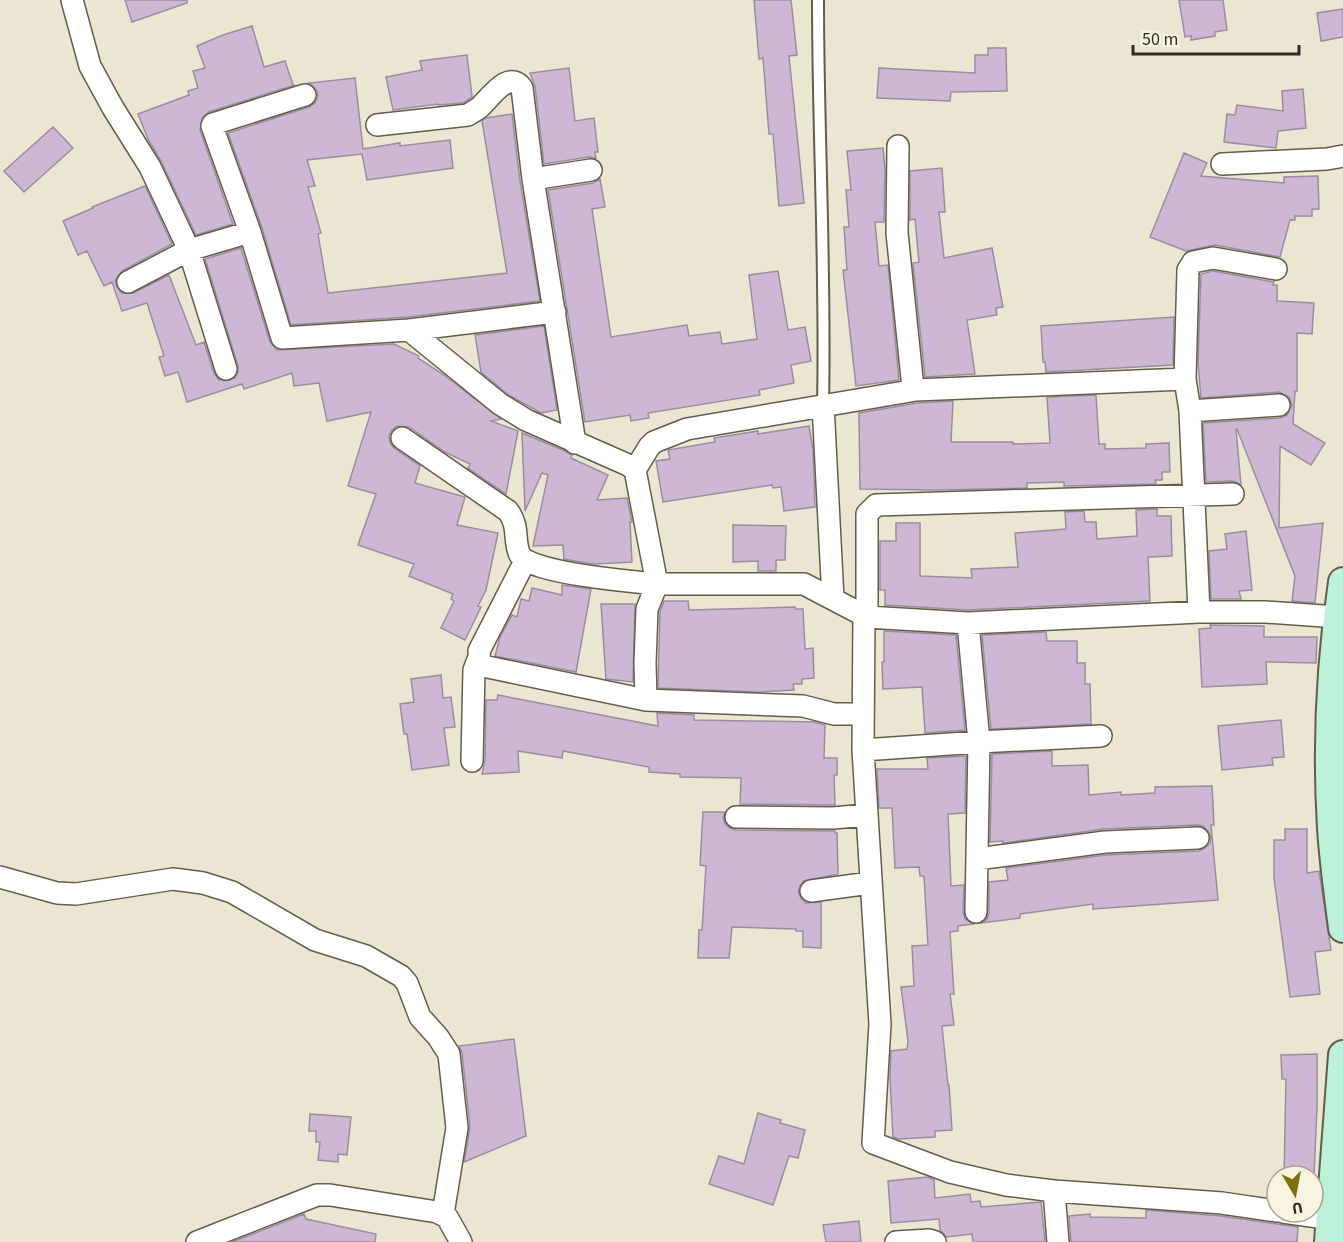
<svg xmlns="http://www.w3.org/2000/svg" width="1343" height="1242" font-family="'Source Sans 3',sans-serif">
	<rect width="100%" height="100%" fill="#ebe6d2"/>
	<!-- building -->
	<path fill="#cdb7d5" stroke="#9a8e9e" stroke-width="1.5" d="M125,0h62v3l-55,19z
		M754,0h37l6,55 -8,1 15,147 -25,3 -6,-72h-4l-6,-76 -4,1z
		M1179,0h44l4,30 -12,2v4l-24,4v-4l-6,1z
		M1343,9v28l-22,4 -4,-28z
		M252,26l12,41 21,-6 8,24h2l-86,27 -7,6 -2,12 33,94 -37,11 -35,-74 -13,-22 -10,-25 51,-19 -1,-4 10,-3 -5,-17 12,-3 -8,-22 26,-11z
		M988,48h18l1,43 -56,1 -1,9 -73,-3 2,-30 96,5v-18h13z
		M467,55l5,41 -1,2 -8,5 -25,2v-1l-45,6 -7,-33 36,-7 -2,-9z
		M569,68l6,53 19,-3 4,34h-3l1,6 -7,-1 -45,7 -9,-78 -5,-13z
		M355,78l8,71 37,-6v3l50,-6 3,28 -86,12 -5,-26 -55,6 8,26 -7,1 13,46 -3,1 10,59 179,-20 -25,-152 4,-3 26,-4 8,67 20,120 -132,16 -117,8 -29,-97 -34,-95 81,-26 6,-4 3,-6 -1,-6 -8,-8z
		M1303,89l3,39 -28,3 -2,17 -52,-6 3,-28 8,1 2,-10 46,6 -1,-20z
		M53,127l20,21 -49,44 -20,-21z
		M883,148l2,21 -1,53h-9l4,44 9,-1 11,115 -43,6 -13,-116h4l-3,-43h5l-3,-37h5l-4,-39z
		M1184,153l23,10 -6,13 83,7v-6l34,-1 1,33h-7v7h-17v4h-5l-10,37 -65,-12 -29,6 -36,-14z
		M942,168l3,44h-6l5,46 48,-10 11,59 -7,1 1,7 -30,5 8,54 -50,3 -12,-114 6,-1 -4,-43 -5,1v-49z
		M600,179l5,28 -13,2 19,128 76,-12 2,11 31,-4 2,12 35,-5 -8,-64 29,-4 10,59 17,-3 6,34 -20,4 3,18 -35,7 1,5 -112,18 1,5 -18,3 -1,-6 -45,7 -37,-232 45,-7z
		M145,186l27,58 -50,27 -7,10 2,6 5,6h11l36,-18 27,70 8,-3 10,31 4,6 6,2 11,-3 3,-6v-6l-33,-107 36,-11 29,94 7,8 117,-6 25,12 -1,2 26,17 57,44 -10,2 27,10 -12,63 -38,-26 2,-4 -25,-12 -36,-25 -12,-1 -5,4 -3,6 1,7 4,5 26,18 -5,17 50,14 -8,28 41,8 -12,57 -8,16 3,1 -16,33 -24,-12 13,-27 -3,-2 2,-5 -44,-18 5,-12 -56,-19 18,-51 -28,-8 23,-74 -44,9 -8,-38 -25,3 -2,-13 -48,16 -2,-5 -55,18 -9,-30 -13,4 -6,-19 5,-1 -17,-53 -25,8 -10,-29 -8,4 -17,-35 -9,4 -15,-34 30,-13 -1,-1z
		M1213,271l61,11 -1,3h4v16l37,2 -2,31 -15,-1v58h-2l-2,33 32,19 -14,22 -31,-19 -1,82 44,-5 -8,80 -23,-2 3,-25 -58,-147h-1l5,56 -8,-4 -27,1 -3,-59 77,-5 7,-3 5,-10 -3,-8 -10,-5 -78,6 -3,-35 3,-89z
		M1174,317l-1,48 -127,7 -1,-10h-2l-2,-36z
		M544,326l13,84 -16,3 -34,-19 -26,-22 -6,-37z
		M1096,395l3,49h6v5l41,-1v-4l23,-1 1,29h-8v8h-7l1,4 -92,2v-4l-37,1v5l-90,2 -77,-1 -1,-76 58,-10 36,-2 -2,41h62v2l37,-1 -3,-46z
		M809,426l4,23 2,58 -31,4 -3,-24 -8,1 -1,-3 -109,17 -7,-41 14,-2 -2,-9 47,-8 -1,-4 44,-7v3z
		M522,433l43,18 7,4 -1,3 37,17 -11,25 30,-2 5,24h-2l2,40 -37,2 -9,-1 -22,-4 -1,-14 -30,1 15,-71 -6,-2 -17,38z
		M1157,509v7h14l1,40 -24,1 2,44 -182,9 -83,-5v-15h-5v-49h16v-18h24v53l52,2 -1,-9 47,-2 -3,-34 51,-4 -1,-17 19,-1 1,11h11l1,17 40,-3 -1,-26z
		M733,525l53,1 -1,34h-9v11h-18v-10l-25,1z
		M1246,531l6,59 -13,1 2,8h-30l-2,-48 18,-2 -2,-15z
		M562,585l29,4 -15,83 -81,-16 5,-19 12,-22 5,2 4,-18 8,2 3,-13 30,7z
		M664,601h24l1,9 106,-3v2h8l2,40 8,-1 1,30 -12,1v5h-9l1,6 -36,2 -100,-4 2,-76z
		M601,604h34l-2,78 -27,-3z
		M1210,625l54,1v11h53l-1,26 -50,-1 1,22 -65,3 -3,-58 12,-1z
		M884,631l72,4 9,95 -40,3 -3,-46 -39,2 -1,-27h2z
		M1046,632l1,9h30v22h8v21h5l1,40 -100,5 -9,-94z
		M441,675l2,23 8,-1 4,30 -11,1 5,37 -37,5 -5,-36h-3l-4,-30 14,-2 -3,-23z
		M498,695l160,31 -1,-13 37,2v5l121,2 10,3 -1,33h13v17h-3l1,30 -95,-1 1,-26 -61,-1v-3l-31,-2v-5l-86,-16 -1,7 -44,-7 1,21 -37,2 3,-13 1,-61h11z
		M1281,720l3,37 -12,1 1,7 -51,5 -4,-44z
		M1052,751v15l36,-1 1,30 32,-3v3l34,-2v-6l57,-1 2,39h-3l7,75 -125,9v-5l-73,10v4l-38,5 5,-4 2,-6v-31l19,-2 -2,-12 100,-13 93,-4 6,-3 5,-5 1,-6 -3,-6 -5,-5 -6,-1 -93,4 -101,14v-2l-13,1 2,-88z
		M966,756l-1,57 -17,1 3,72 13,-1 -1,27 2,7 8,5 -15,2v5l-8,1 4,62h-4l4,31 -12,1 6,59h1l3,45 -17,1v6l-36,2 -6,-2 -3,-59 1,-27 16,-2 1,-8 -7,-54 13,-1 -2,-40 16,-1 -4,-69h-4l-1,-9 -24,1 -3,-60h-13l-2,-39h51l-1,-11z
		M703,812h22l-2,5 2,7 5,4 6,2 99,1v2h2l1,41 -34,7 -4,5 -2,6 3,6 5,5 15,-1v46l-18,-1v-16h-7v-2l-64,-2 -3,31h-31l1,-28h3l4,-64 -6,-1z
		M1285,829h22v44l12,-2 12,79 -16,2 5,42 -30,3 -16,-119v-38h11z
		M514,1039l12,97 -62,26 6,-35 -8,-74 -3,-7z
		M1317,1054v53l-3,69h-30l2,-97h-4l-1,-24z
		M758,1113l23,7 -1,3 25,7 -7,28 -9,-2 -16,49 -64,-21 10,-28 25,8z
		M310,1114l41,3 -4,38 -9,-1v8l-20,-2 2,-18h-4v-11h-7z
		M928,1177l6,3 1,18 35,-4 1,8 9,-1 1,6 60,-5 4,40h-72l-1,-8 -26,3 -6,-7 -1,-11 -48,4 -3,-42z
		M1146,1210l75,6 77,11 -1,15h-226l-2,-26 21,-2v3l56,1z
		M304,1214l2,5 70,15 -1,8h-143z
		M859,1221l2,21h-35l-3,-17z"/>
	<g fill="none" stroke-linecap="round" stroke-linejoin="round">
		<!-- lane casing -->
		<g stroke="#635e4c" stroke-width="14">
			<path id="lane" d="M818,0c0,135 8,270 5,405"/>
		</g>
		<!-- street casing -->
		<g stroke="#635e4c" stroke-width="24">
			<path id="street" d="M72,0l18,66 23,42 37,59 39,83 37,119
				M305,95l-92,29 -1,2 38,106 32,106 127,-8 91,74 26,16 102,45 7,5 22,114h147l63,33 101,6 231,-11h66l73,5
				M377,125l91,-10c4,-3 9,-5 12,-8 10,-9 29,-38 42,-19l11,91 42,264
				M898,146l-1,87 16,155 3,2 269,-11
				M1222,164l105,-5 16,-3
				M533,179l58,-9
				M128,282l61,-32 61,-18
				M409,330l146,-18
				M823,405l10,194
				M1190,411l89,-6
				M402,438l106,73c12,16 5,30 12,44 10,18 114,27 137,29l-10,25 -2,54 1,37 157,6 31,8h29
				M635,470l14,-23 5,-5 33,-13 229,-39
				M525,561l-46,90 1,12 3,3 163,34
				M1199,612l-9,-201 -5,-32 3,-109 5,-8 20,-4 63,11
				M864,616l-1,134 17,274 -7,119 77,29 56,13 48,6
				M867,617v-103l9,-9 357,-11
				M968,623l11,119 -3,170
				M863,750l116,-8 122,-6
				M472,761l2,-91 5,-13
				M736,817l97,1 33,-3
				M977,859l128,-17 93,-4
				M0,877l57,16 19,1 97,-15 30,4 29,9 83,48 51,16 35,20 6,7 13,34 18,20 11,17 8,74 -14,86
				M811,891l59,-8
				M1283,1212l49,7
				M197,1242l120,-47h13l107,17 10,5 14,25
				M896,1242l33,-2 6,2
				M1058,1242l-4,-51 168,12 55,8"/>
		</g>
		<!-- secondary casing -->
		<g stroke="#635e4c" stroke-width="32">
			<path id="secondary" d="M1343,582c-12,81 -16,165 -11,246 2,34 7,67 11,100
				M1329,1242l14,-187"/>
		</g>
		<!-- lane -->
		<use href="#lane" stroke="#fff" stroke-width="10"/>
		<!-- street -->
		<use href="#street" stroke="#fff" stroke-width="21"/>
		<!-- secondary -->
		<use href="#secondary" stroke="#bdf1d9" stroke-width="28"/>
	</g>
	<!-- north arrow -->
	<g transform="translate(1295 1194) rotate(170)"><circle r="28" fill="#f8f4df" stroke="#a7a494" stroke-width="1.5"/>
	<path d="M0-4.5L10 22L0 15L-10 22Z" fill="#826e0c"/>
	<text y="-9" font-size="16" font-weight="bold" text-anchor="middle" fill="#2e2c24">U</text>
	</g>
	<!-- scale -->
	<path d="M1133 45v9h166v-9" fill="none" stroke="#2e2c24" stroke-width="3"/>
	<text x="1142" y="45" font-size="18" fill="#2e2c24" stroke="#f8f4df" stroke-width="4.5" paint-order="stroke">50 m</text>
</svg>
